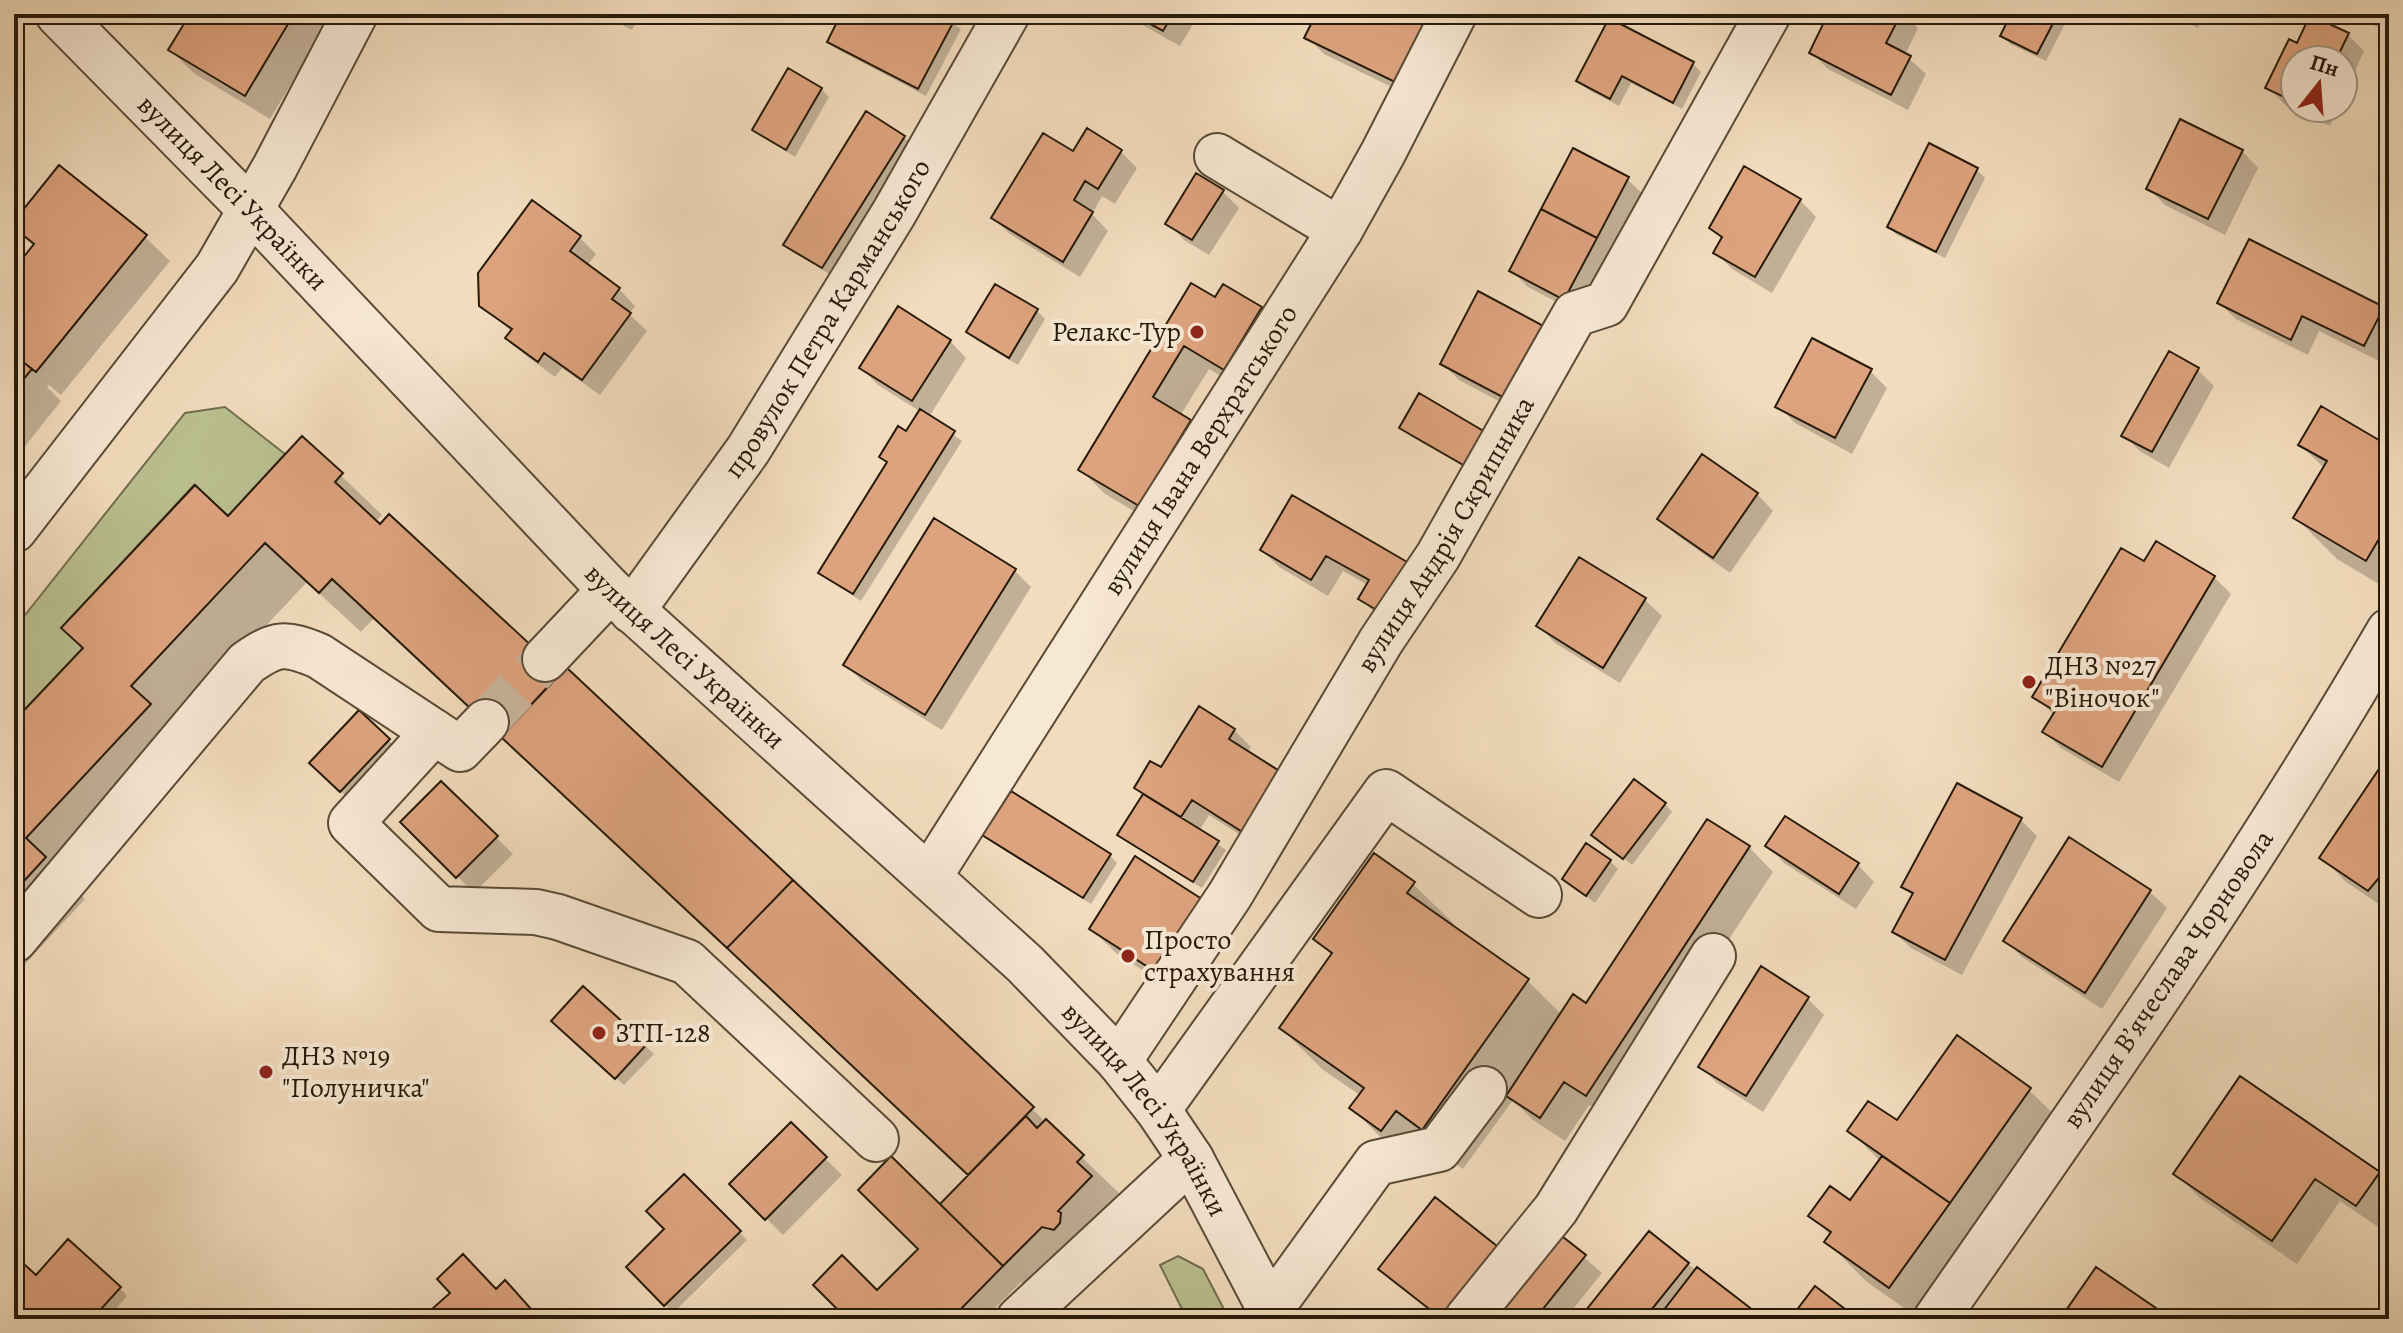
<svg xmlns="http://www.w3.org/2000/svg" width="2403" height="1333" font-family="Alegreya,serif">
	<rect width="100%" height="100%" fill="#f2dcbd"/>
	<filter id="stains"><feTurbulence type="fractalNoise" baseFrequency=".0025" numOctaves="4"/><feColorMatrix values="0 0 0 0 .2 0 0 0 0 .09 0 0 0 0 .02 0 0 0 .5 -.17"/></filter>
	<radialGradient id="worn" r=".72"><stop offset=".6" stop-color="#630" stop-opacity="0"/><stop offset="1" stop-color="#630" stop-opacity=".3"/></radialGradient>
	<!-- green -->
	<path fill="#bac091" stroke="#706d4d" stroke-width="2" d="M225,407l60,47 -57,62 -34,-31 -132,142 21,21 -69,73v-92l171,-216z
		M1178,1256l25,13 26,50h-42l-27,-54z"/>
	<!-- shadow -->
	<path fill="#0003" d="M192,14h141l-63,105 -75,-45 -25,-24z
		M602,14h39l-9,16z
		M844,14h96l21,15 -35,67 -89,-47 -7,-8z
		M1123,14h76l-19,32z
		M1318,14h117l-23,83 -88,-43 -17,-17z
		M1626,14h21l-5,8z
		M1839,14h65l14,14 -13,27 21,19 -18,36 -80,-41 -17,-17z
		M2013,14h57l-24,47 -36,-17 -8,-8z
		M2170,14h35l-7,14z
		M2347,14h36l-6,13z
		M1610,21l83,43 8,8 -19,37 -51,-26 -12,23 -32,-17 -8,-8z
		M2348,35l16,16 -21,46v-37h-48v48h43l-8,18 -46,-22 -16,-17 30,-41z
		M821,89l8,8 -34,60 -33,-20 -8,-7z
		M904,137l8,8 -81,130 -38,-23 -8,-8z
		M1930,146l47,24 8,8 -40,80 -48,-23 -8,-8z
		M2242,151l16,17 -33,67 -60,-30 -17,-17z
		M1121,152l16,16 -22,36 -13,-8 -10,18 16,17 -28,46 -70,-43 -17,-16 81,-64z
		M1627,179l17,16 -63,120 -53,-28 -16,-16z
		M1222,191l17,17 -30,47 -25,-15 -16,-17z
		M1800,200l16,17 -44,76 -40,-24 -16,-16 7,-13 -12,-12z
		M14,224l131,13 25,24 -109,134 -12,-10 -2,2 14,14 -47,59v-188l20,-26z
		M579,237l17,17 -9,12 32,23 16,17 -6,8 18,17 -47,64 -38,-27 -7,9 -31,-23 -16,-16 4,-6 -31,-27z
		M996,286l41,25 8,8 -27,46 -42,-25 -8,-8z
		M1216,299l45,10 24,24 -36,60 -40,-24 -29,47 34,30 -50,83 -59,-35 -24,-24z
		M2219,303l164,5 6,7v30l-8,17 -62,-31 -11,24 -72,-36z
		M1548,331l-21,85 -68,-36 -17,-17z
		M950,341l16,17 -37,59 33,24 -101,160 -33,-21 -8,-8 101,-160 -43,-27 -17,-17z
		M2198,370l16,16 -45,82 -28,-16 -17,-17z
		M1870,371l17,17 -35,66 -57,-31 -17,-17z
		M1420,396l60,80 -70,-40 -8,-8z
		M303,439l79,76 -7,7 657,587 91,88 -78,108 -24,-23 -37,37h-134l103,-104 16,-39 -595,-558 -13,14 -54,-50 -136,145 -105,152 19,20 -71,77v-252l214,-205z
		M2301,445l88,3v142l-52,-31 -41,-41 29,-49z
		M1757,494l16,17 -43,62 -53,-38 -17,-16z
		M1293,498l120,69 -36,48 -17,-17 8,-13 -25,-14 -15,25 -49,-29 -17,-17z
		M1580,560l65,40 17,16 -42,67 -65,-40 -16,-17z
		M2144,564l70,13 17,17 -112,188 -58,-34 -16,-16 9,-17 -19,-18z
		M1014,570l17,17 -89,143 -80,-49 -17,-17z
		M1234,730l17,17 -4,6 22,100 -60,-38 -10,16 27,19 -24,38 -75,-46 -7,-7 24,-40 -7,-7 24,-18z
		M388,740l17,17 -48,50 -46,-44z
		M2389,758v153l-43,-29 -24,-25z
		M441,783l72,71 -39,39 -71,-71z
		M1665,804l7,8 -40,53 -32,-26z
		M2020,819l17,17 -75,139 -51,-27 -17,-16 19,-36 -9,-9z
		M985,835l124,20 8,8 -26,41 -98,-61z
		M2069,840l81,52 17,16 -65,101 -80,-52 -17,-17z
		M1768,846l90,19 16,17 -18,27 -72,-46z
		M1749,847l24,25 -162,247 -22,-14 -24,36 -32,-21 -20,-20 -50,69 -26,-19 -45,-1 -40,-41 9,-12 -39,-27 -41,-41 52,-72 -17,-17 97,-55 41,40 -2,3 76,54 34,34 25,-9z
		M1610,861l8,8 -23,34 -31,-25z
		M1091,929h140l-44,70 -71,-46z
		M583,989l71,65 -30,31 -62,-56z
		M1807,998l17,17 -61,97 -46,-29 -17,-17z
		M2029,1090l41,40 -150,189 -53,-37 -40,-40 4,-6 -20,-20 40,-14 29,-41 -30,-30 47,-8z
		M791,1125l51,50 -59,60 -51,-51z
		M2176,1173h203l10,10v35l-8,11 -41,-28 -43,63 -97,-66z
		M684,1176l63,64 -74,73 -45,-46 39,-38z
		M1555,1232l47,41 -37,46h-125l-59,-50 125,-14z
		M14,1258l22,20 84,10 7,8 -20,23h-93z
		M1688,1264l73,55h-88l-8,-8 -6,8h-77z"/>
	<!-- building -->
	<path fill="#dda37e" stroke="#261a09" stroke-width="2" d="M190,14h104l-49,82 -77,-46z
		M606,14h23l-5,10z
		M841,14h103l11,5 -37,70 -91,-47z
		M1132,14h41l-10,17z
		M1316,14h113l-34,68 -91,-44z
		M1837,14h64l-15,29 25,13 -20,39 -82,-42 17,-35 7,3z
		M2011,14h47l-21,40 -37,-18z
		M2310,15l39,18 -13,27h-41v42l-30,-14 24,-49 8,4z
		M1609,18l85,44 -21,41 -51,-27 -12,23 -34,-18z
		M788,68l34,20 -36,62 -34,-20z
		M866,111l39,25 -83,132 -39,-23z
		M2180,119l63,31 -35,69 -62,-30z
		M1087,128l35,22 -24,39 -13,-8 -11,19 19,12 -30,50 -72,-44 52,-85 30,18z
		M1929,143l49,25 -42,84 -49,-25z
		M1573,148l56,29 -32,61 -56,-29z
		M59,165l88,70 -111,137 -22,-17v-86l20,-25 -20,-16v-7z
		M1744,166l57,33 -46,78 -42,-24 9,-16 -13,-9z
		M1196,173l28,17 -32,50 -27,-16z
		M532,200l49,36 -11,15 50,37 -8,11 19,14 -49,67 -38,-27 -6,9 -33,-24 7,-9 -33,-23 -1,-33z
		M1541,209l56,29 -33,62 -55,-29z
		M2249,239l135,68 -20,39 -62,-30 -11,24 -74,-37z
		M1191,283l24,14 8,-13 39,23 -38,63 -40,-24 -31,51 38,23 -52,86 -61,-36z
		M995,284l43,25 -29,49 -43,-26z
		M1478,291l71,38 -39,72 -70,-37z
		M898,306l53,34 -39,61 -53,-33z
		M1812,338l60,31 -37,69 -60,-31z
		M2169,351l30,17 -47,84 -31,-16z
		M14,355l18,14 -18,22z
		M1419,393l73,43 -20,34 -73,-42z
		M2321,406l68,40v76l-23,39 -73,-43 34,-57 -29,-16z
		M920,409l35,22 -102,163 -35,-21 69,-111 -8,-5 19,-31 8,5z
		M302,436l41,37 -8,9 45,42 9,-10 172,159 -60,64 -169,-158 -13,14 -54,-50 -134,143 20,18 -125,134 20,19 -32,35v-171l69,-73 -22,-20 134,-143 33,31z
		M1702,454l56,39 -45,65 -56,-39z
		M1292,495l122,71 -29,49 -27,-16 11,-19 -43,-24 -15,24 -51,-30z
		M934,518l82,51 -91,146 -82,-50z
		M2156,541l59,35 -113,191 -60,-35 13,-21 -23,-14 89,-149 23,13z
		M1579,557l67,41 -43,70 -67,-42z
		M566,667l227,213 -66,68 -226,-211z
		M1199,706l36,23 -6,10 60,38 -37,61 -60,-38 -11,17 -47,-29 16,-27 11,6z
		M359,710l31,29 -50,53 -31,-29z
		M2389,754v112l-21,25 -49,-33z
		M1634,779l32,24 -43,56 -32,-24z
		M441,781l57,55 -42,42 -56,-56z
		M1957,783l65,35 -77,142 -53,-28 21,-39 -12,-6z
		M1011,791l100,63 -28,44 -101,-63z
		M1143,794l76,47 -26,41 -76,-47z
		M1785,816l74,47 -20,31 -74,-48z
		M1707,819l43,27 -164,250 -22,-14 -24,36 -34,-22 67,-102 13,9z
		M2069,837l82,53 -66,103 -82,-52z
		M1586,843l25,17 -25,36 -24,-17z
		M1374,853l41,29 -8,11 122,86 -107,151 -26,-19 -15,20 -32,-23 15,-20 -85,-60 53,-75 -19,-14z
		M1135,856l73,47 -46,73 -73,-47z
		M793,880l241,227 -66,68 -241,-227z
		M1761,966l48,31 -63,99 -48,-29z
		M583,986l64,58 -32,35 -64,-58z
		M1957,1035l74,53 -81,115 -103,-72 21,-30 29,19z
		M2240,1076l140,96 -24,34 -41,-27 -43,62 -99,-67z
		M1026,1116l11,12 9,-9 38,36 -7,7 15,14 -34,35 3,2 -1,10 -6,7 -12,-3 -39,39 -63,-62z
		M791,1122l36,35 -62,63 -36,-36z
		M891,1156l112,110 -52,53h-104l-34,-34 29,-30 35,35 41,-41 -60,-59z
		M1882,1156l68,47 -61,85 -65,-46 7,-10 -23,-16 22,-30 20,14z
		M684,1174l57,57 -77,75 -38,-39 38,-38 -18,-18z
		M1435,1197l72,57 -51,65h-14l-64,-50z
		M1554,1230l32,25 -51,64h-52z
		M1649,1231l40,32 -45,56h-65z
		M68,1239l53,48 -29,32h-78v-64l22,20z
		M463,1254l33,35 9,-9 35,39h-119l29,-26 -13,-14z
		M1697,1267l61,47 6,5h-91l-10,-8z
		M2096,1267l76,52h-112z
		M1815,1286l43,33h-68z"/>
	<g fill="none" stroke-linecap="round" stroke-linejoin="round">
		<!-- minor-tunnel -->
		<path stroke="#c9b599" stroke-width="44" stroke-dasharray="44 22" stroke-linecap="butt" d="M486,722l59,-63"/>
		<!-- minor casing -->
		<g stroke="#594a36" stroke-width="48">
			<g id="minor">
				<path id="s1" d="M58,14l193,196 359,380 415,374 94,97 39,49 33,49 84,160"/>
				<path d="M1217,156l123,74"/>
				<path d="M14,530l203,-262 58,-101 80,-153"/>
				<path id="s2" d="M632,611l116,-161 146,-237 113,-199"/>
				<path d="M545,659l65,-69"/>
				<path d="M434,732l-83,91 88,86 97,3 22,5 129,45 189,177"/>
				<path id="s3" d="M929,877l411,-647 43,-77 71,-139"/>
				<path d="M14,940l233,-277c30,-21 38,-21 72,-7l141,93 26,-27"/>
				<path id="s4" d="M1119,1061l111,-166 151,-254 57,-85 137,-242 31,-10 162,-290"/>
				<path d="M1158,1110l228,-318 153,103"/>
				<path d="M1270,1310l106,-147 63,-14 45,-60"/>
				<path d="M1019,1319l172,-160"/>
				<path d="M1467,1319l89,-110 157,-253"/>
				<path d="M1936,1319c157,-225 315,-450 453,-688"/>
			</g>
		</g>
		<!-- minor -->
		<use href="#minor" stroke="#f7e8d4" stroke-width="44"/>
	</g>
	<!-- markers -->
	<g fill="#8f2418" stroke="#f7e8d4" stroke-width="3">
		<circle cx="1197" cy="332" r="8"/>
		<circle cx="2029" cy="682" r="8"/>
		<circle cx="1128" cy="956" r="8"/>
		<circle cx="599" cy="1033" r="8"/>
		<circle cx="266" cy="1072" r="8"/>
	</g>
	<g text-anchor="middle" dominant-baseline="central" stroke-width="8" stroke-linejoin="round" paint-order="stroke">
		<!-- street labels -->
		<g font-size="28" fill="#261a09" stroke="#f7e8d4">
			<text stroke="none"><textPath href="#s1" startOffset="250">вулиця Лесі Українки</textPath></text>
			<text stroke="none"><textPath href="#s2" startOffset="352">провулок Петра Карманського</textPath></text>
			<text stroke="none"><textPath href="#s3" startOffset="506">вулиця Івана Верхратського</textPath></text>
			<text stroke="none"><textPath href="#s4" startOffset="620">вулиця Андрія Скрипника</textPath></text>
			<text stroke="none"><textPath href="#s1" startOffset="898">вулиця Лесі Українки</textPath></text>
			<text transform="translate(2168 979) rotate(-56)">вулиця Вʼячеслава Чорновола</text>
			<text stroke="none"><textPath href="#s1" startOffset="1546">вулиця Лесі Українки</textPath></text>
		</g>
		<!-- poi labels -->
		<g font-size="28" fill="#261a09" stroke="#f7e8d4" text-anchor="start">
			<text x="1181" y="332" text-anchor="end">Релакс-Тур</text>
			<text x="2045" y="666">ДНЗ №27<tspan x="2045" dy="32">"Віночок"</tspan></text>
			<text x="1144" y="940">Просто<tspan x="1144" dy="32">страхування</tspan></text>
			<text x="615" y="1033">ЗТП-128</text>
			<text x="282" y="1056">ДНЗ №19<tspan x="282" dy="32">"Полуничка"</tspan></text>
		</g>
	</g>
	<!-- margin -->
	<rect width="2403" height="1333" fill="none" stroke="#f2dcbd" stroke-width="48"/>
	<rect x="16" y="16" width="2371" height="1301" fill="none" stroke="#261a09" stroke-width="4"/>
	<rect x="24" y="24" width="2355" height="1285" fill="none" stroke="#261a09" stroke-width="2"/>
	<!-- north arrow -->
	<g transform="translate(2319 84) rotate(17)"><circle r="38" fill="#f7e8d4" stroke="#a39683" stroke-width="2"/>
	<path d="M0-6L14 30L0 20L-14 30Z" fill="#8f2418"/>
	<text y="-12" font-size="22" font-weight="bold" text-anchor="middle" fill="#261a09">Пн</text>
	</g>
	<rect width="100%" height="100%" filter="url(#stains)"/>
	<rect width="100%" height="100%" fill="url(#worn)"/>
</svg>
